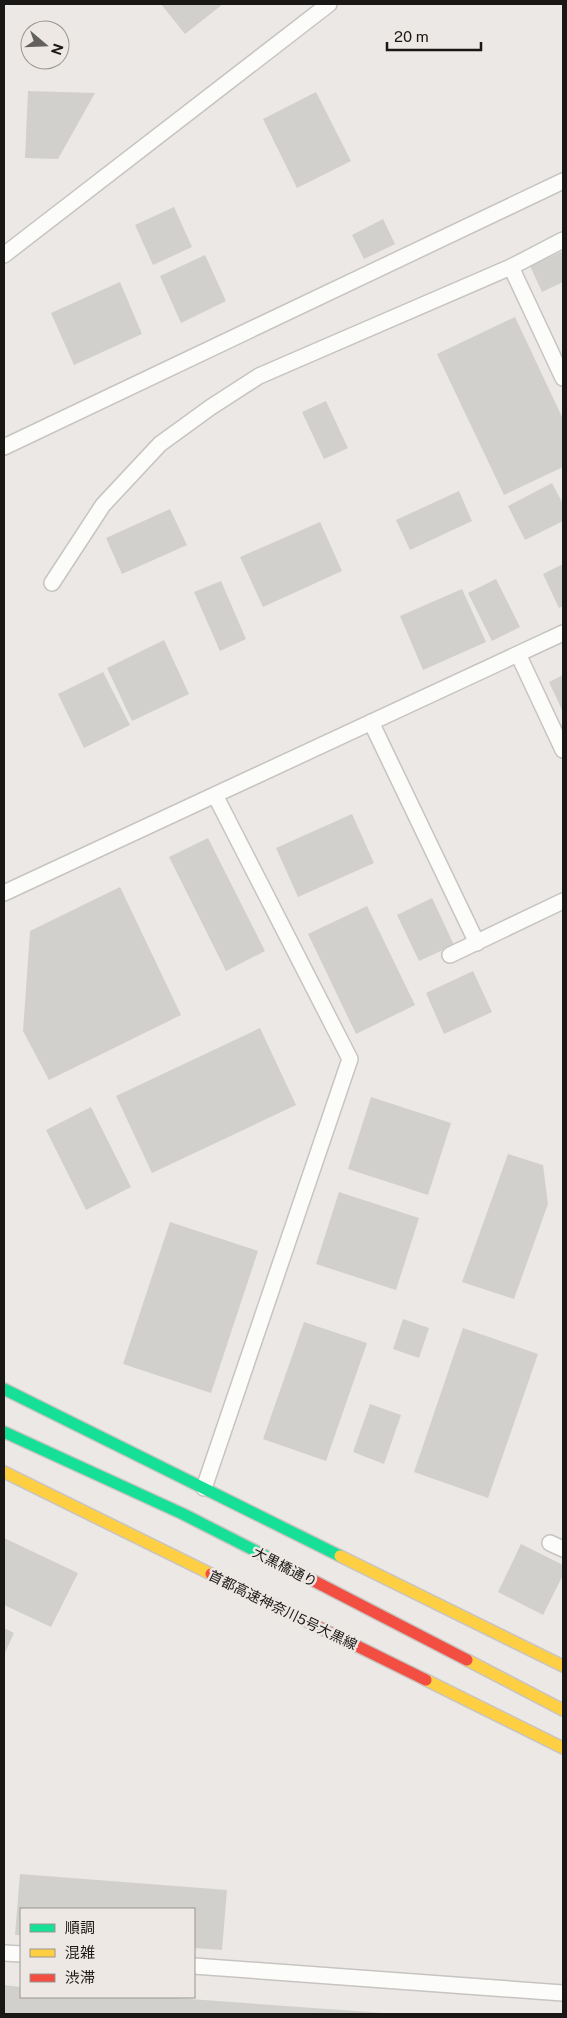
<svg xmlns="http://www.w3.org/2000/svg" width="567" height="2018" font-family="'Public Sans','Noto Sans JP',sans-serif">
	<rect width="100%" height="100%" fill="#ebe8e5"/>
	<!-- building -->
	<path fill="#d2d0cd" d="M161,4h62l-38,30z
		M28,91l67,2 -37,66 -33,-1z
		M316,92l35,69 -54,27 -34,-69z
		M174,207l18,40 -39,18 -18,-40z
		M383,219l12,25 -31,15 -12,-24z
		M563,251v31l-21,10 -12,-26z
		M205,255l21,46 -45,22 -21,-47z
		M120,282l22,52 -68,31 -23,-52z
		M515,317l48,102v48l-59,28 -67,-141z
		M326,401l22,47 -24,11 -22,-47z
		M552,483l11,21v17l-38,19 -17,-34z
		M459,491l13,30 -62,29 -14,-30z
		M170,509l17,36 -65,29 -16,-36z
		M320,522l22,49 -79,36 -23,-50z
		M563,564v42l-4,2 -16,-34z
		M496,579l24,48 -28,14 -24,-48z
		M221,581l25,58 -26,12 -26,-59z
		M462,589l24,53 -63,28 -23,-54z
		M164,640l25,54 -57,27 -25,-53z
		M103,672l27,53 -46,23 -26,-54z
		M563,675v37l-14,-30z
		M352,814l22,49 -76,34 -22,-49z
		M208,838l57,113 -39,20 -57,-114z
		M120,887l61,128 -132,65 -26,-49 7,-100z
		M432,898l22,47 -35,16 -22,-46z
		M367,906l48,99 -59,29 -48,-100z
		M473,971l19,41 -48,22 -18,-41z
		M260,1028l36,77 -144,68 -36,-77z
		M371,1097l80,26 -23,72 -80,-26z
		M91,1107l40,80 -45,23 -40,-80z
		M508,1154l35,11 5,39 -34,95 -52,-17z
		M339,1192l80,26 -23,72 -80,-26z
		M170,1222l88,29 -47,142 -88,-29z
		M403,1319l26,9 -10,30 -26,-9z
		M304,1322l63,21 -41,118 -63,-22z
		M463,1328l75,26 -50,144 -74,-26z
		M370,1404l31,11 -17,49 -31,-12z
		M4,1538l74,35 -27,54 -47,-22z
		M521,1544l42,21v10l-20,40 -45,-23z
		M4,1628l10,5 -10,22z
		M20,1874l207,16 -5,60 -28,-2v-39h-173v26h-6z
		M4,1985l17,2v10h141l221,16v1h-379z"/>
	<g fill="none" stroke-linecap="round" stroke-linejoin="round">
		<!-- lane casing -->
		<g stroke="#c7c4c2" stroke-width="18">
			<path id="lane" d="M4,255l325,-251
				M511,267l52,111
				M4,447l559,-266
				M52,583l51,-78 57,-61 51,-37 48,-31 252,-109 52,-27
				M518,654l45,96
				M371,722l106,221
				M4,893l559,-260
				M450,955l113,-54
				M204,1488l146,-429 -135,-264
				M550,1543l13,6
				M4,1953l17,1
				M194,1966l369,27"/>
		</g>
		<!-- fast casing -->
		<g stroke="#c7c4c2" stroke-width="14">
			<path id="fast" d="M4,1389l336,167
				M4,1432l179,82 104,53"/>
		</g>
		<!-- slow casing -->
		<g stroke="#c7c4c2" stroke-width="14">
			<path id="slow" d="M4,1472l207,102
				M340,1556l223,110
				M467,1660l96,50
				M426,1680l137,68"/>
		</g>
		<!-- jam casing -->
		<g stroke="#c7c4c2" stroke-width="14">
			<path id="jam" d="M287,1567l180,93
				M211,1574l215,106"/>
		</g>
		<!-- lane -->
		<use href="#lane" stroke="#fcfcfb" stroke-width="15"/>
		<!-- fast -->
		<use href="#fast" stroke="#16e098" stroke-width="11"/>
		<!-- slow -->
		<use href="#slow" stroke="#ffcf43" stroke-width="11"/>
		<!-- jam -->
		<use href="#jam" stroke="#f24e42" stroke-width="11"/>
	</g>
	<g text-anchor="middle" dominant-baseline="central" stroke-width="5" stroke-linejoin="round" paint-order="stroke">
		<!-- street labels -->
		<g font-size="14" fill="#1a1817" stroke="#ede8e3">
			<text transform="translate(285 1567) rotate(27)">大黒橋通り</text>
			<text transform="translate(283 1610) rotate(26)">首都高速神奈川5号大黒線</text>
		</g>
	</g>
	<!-- border -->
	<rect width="567" height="2018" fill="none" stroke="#1a1817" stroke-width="10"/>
	<!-- legend -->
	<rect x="20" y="1908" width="175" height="90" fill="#ede8e3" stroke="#999591"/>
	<rect x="30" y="1924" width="25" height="8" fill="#16e098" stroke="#999591"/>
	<text x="65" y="1933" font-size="15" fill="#1a1817">順調</text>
	<rect x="30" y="1949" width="25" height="8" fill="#ffcf43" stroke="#999591"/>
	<text x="65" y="1958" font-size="15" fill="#1a1817">混雑</text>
	<rect x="30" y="1974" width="25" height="8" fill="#f24e42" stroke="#999591"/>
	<text x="65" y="1983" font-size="15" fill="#1a1817">渋滞</text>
	<!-- north arrow -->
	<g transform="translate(45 45) rotate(109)"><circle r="24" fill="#ede8e3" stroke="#999591"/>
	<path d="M0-4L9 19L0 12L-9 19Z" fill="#63615f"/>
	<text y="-8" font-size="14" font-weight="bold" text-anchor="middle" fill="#1a1817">N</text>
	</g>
	<!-- scale -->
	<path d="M387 42v8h94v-8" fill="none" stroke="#1a1817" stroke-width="2.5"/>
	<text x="394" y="42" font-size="15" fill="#1a1817" stroke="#ede8e3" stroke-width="4" paint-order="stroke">20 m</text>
</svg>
